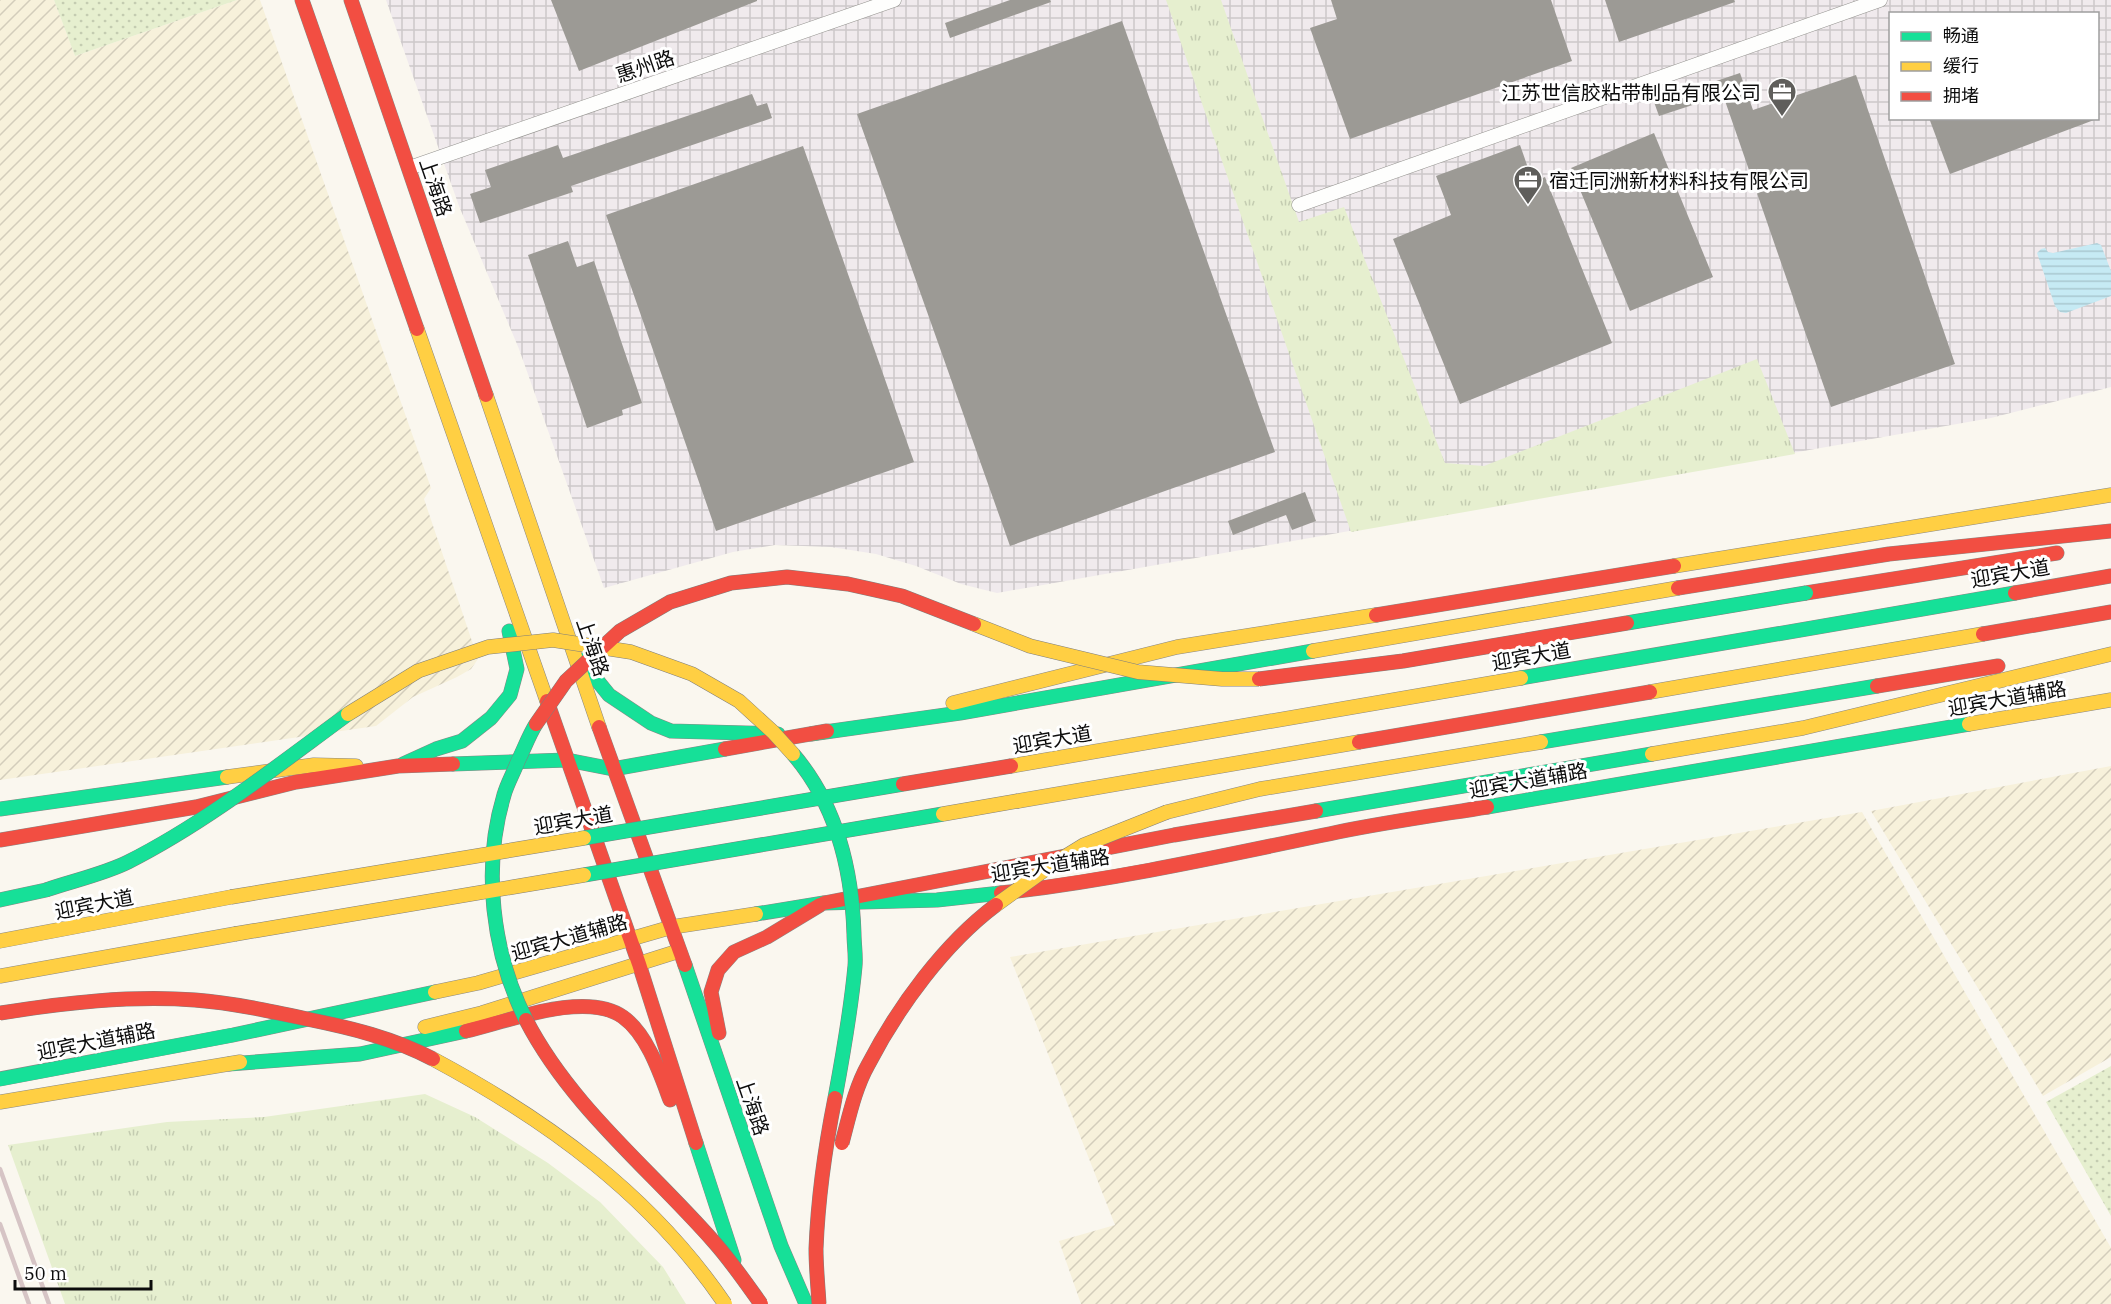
<svg xmlns="http://www.w3.org/2000/svg" width="2111" height="1304" font-family="'IBM Plex Serif','Noto Sans SC',serif">
	<defs>
		<pattern id="industrial-grid" width="8" height="8" patternUnits="userSpaceOnUse" patternTransform="scale(1.5)"><rect width="8" height="8" fill="#f0eaed"/><path d="M0 4h8M4 0v8" fill="none" stroke="#cdc8ca"/></pattern>
		<pattern id="farmland-furrows" width="10" height="10" patternUnits="userSpaceOnUse" patternTransform="scale(1.5)"><rect width="10" height="10" fill="#f7f1db"/><path d="M-1 1l2-2M0 10L10 0M9 11l2-2" fill="none" stroke="#d3cdbb"/></pattern>
		<pattern id="grass-tufts" width="24" height="20" patternUnits="userSpaceOnUse" patternTransform="scale(1.5)"><rect width="24" height="20" fill="#e6efcf"/><path d="M3 7l-1-3M5 7V3M7 7l1-3M15 17l-1-3M17 17v-4M19 17l1-3" fill="none" stroke="#c4ccb1"/></pattern>
		<pattern id="garden-dots" width="8" height="8" patternUnits="userSpaceOnUse" patternTransform="scale(1.5)"><rect width="8" height="8" fill="#e6efcf"/><path d="M2 2h.1M6 6h.1" fill="none" stroke="#c4ccb1" stroke-width="1.8" stroke-linecap="round"/></pattern>
		<pattern id="water-rules" width="6" height="5" patternUnits="userSpaceOnUse" patternTransform="scale(1.5)"><rect width="6" height="5" fill="#c6eaf4"/><path d="M0 2.5h6" fill="none" stroke="#a9c8d0"/></pattern>
	</defs>
	<rect width="100%" height="100%" fill="#faf7ef"/>
	<!-- industrial -->
	<path fill="url(#industrial-grid)" fill-rule="evenodd" d="M386,0h1725v387l-120,31 -994,175 -36,-9 -45,-18 -40,-12 -45,-7 -56,-2 -42,7 -129,36 -85,-239 -60,-143zM1890,14h208v104h-208z"/>
	<!-- farmland -->
	<path fill="url(#farmland-furrows)" d="M0,0h54l21,56 162,-56h23l171,488 -7,11 54,160 -7,10 -14,8 -44,20 -37,29 -376,54z
		M2111,766v291l-68,39 -172,-285z
		M1862,812l249,436v56h-1030l-22,-63 56,-16 -105,-268z"/>
	<!-- grass -->
	<path fill="url(#grass-tufts)" d="M1166,0h55l78,222 45,-15 101,256 39,3 273,-107 38,95 -444,78z
		M425,1094l50,23 73,46 52,39 63,65 23,37h-621l-57,-159 159,-23 97,-5z"/>
	<!-- garden -->
	<path fill="url(#garden-dots)" d="M54,0h183l-162,56z
		M2111,1066v150l-65,-114z"/>
	<!-- water -->
	<path fill="url(#water-rules)" d="M2097,243l4,2 10,26v25l-45,17 -6,-1 -5,-6 -18,-53 4,-4 4,-1 3,4 5,1z"/>
	<!-- building -->
	<path fill="#9c9a95" d="M551,0h206v1l-178,70z
		M1010,0h40l1,2 -101,36 -5,-15z
		M1331,0h220l21,61 -222,78 -40,-111 27,-9z
		M1605,0h129l1,2 -116,40z
		M1122,21l153,431 -265,94 -153,-432z
		M1740,73l13,37 103,-35 99,289 -124,43 -108,-312 -64,21 -5,-14z
		M752,94l5,12 10,-3 5,15 -201,68 2,6 -93,31 -10,-29 21,-7 -6,-17 73,-25 5,13z
		M1929,118h165v2l-144,54z
		M1654,133l59,144 -83,34 -59,-143z
		M1520,145l13,37 12,-5 67,166 -152,61 -67,-165 58,-24 -15,-39z
		M803,146l111,316 -198,69 -110,-316z
		M568,241l9,26 17,-6 48,142 -20,7 1,5 -36,13 -59,-173z
		M1305,492l11,29 -24,9 -6,-15 -53,20 -5,-14z"/>
	<g fill="none" stroke-linecap="round" stroke-linejoin="round">
		<!-- street casing -->
		<g stroke="#93928e" stroke-width="15">
			<path id="street" d="M409,168l485,-168
				M1299,205l581,-205"/>
		</g>
		<!-- fast casing -->
		<g stroke="#8a8885" stroke-width="15">
			<path id="fast" d="M586,659l6,15 17,21 42,28 20,8 107,3
				M1521,678l494,-85
				M811,734l149,-21 353,-62
				M1541,742l336,-56
				M403,764l33,-15 26,-8 29,-23 19,-23 7,-26 -8,-38
				M453,764l114,-4 46,9 112,-20
				M1487,807l482,-83
				M0,809l227,-32
				M1316,811l336,-57
				M0,900l46,-10
				M756,914l68,-11 113,-3 64,-7
				M685,965l96,281 25,58
				M229,1064l131,-10 106,-23
				M0,1079l233,-44 202,-43
				M696,1143l38,117"/>
		</g>
		<!-- slow casing -->
		<g stroke="#8a8885" stroke-width="15">
			<path id="slow" d="M417,329l130,372
				M486,395l113,332
				M1674,566l437,-71
				M1313,651l365,-63
				M1650,692l333,-58
				M953,703l224,-56 199,-32
				M1969,724l142,-24
				M1652,754l151,-26 308,-74
				M1011,766l510,-88
				M227,777l87,-12 42,1
				M1018,801l341,-59
				M1167,812l93,-23 281,-47
				M0,941l231,-44
				M0,976l235,-42
				M435,992l43,-9 194,-56 84,-13
				M425,1027l57,-14 197,-62
				M0,1102l240,-40"/>
		</g>
		<!-- jam casing -->
		<g stroke="#8a8885" stroke-width="15">
			<path id="jam" d="M302,0l115,329
				M351,0l135,395
				M1678,588l211,-34 222,-23
				M1806,593l251,-40
				M2015,593l96,-17
				M1376,615l298,-49
				M1983,634l128,-22
				M1877,686l121,-20
				M547,701l92,263 57,179
				M599,727l86,238
				M1359,742l291,-50
				M725,749l102,-18
				M0,840l196,-33 100,-25 102,-16 55,-2
				M1001,893c114,-13 226,-38 337,-61 49,-10 99,-17 149,-25
				M824,903l350,-68 142,-24
				M466,1031c40,-9 120,-41 157,-14 24,17 37,56 47,83
				M719,1033l-8,-41 7,-22 16,-18 33,-15 53,-32"/>
		</g>
		<!-- street -->
		<use href="#street" stroke="#fefefd" stroke-width="14"/>
		<!-- fast -->
		<use href="#fast" stroke="#16e098" stroke-width="14"/>
		<!-- slow -->
		<use href="#slow" stroke="#ffcf43" stroke-width="14"/>
		<!-- jam -->
		<use href="#jam" stroke="#f24e42" stroke-width="14"/>
		<!-- rail -->
		<path stroke="#d6c4c5" stroke-width="4.5" d="M0,1169l49,135
			M0,1224l29,80"/>
		<!-- fast-bridge casing -->
		<g stroke="#807f7c" stroke-width="15" stroke-linecap="butt">
			<path id="fast-bridge" d="M1627,623l179,-30
				M793,754c43,50 59,115 61,180 0,10 2,21 1,32 -4,44 -12,89 -20,132
				M584,838l319,-54
				M584,875l359,-61
				M46,890c26,-9 58,-16 82,-28 79,-40 149,-96 220,-148
				M526,1020c-34,-68 -44,-152 -22,-225 3,-11 10,-23 14,-34 6,-12 11,-26 18,-37"/>
		</g>
		<!-- slow-bridge casing -->
		<g stroke="#807f7c" stroke-width="15" stroke-linecap="butt">
			<path id="slow-bridge" d="M974,624l56,22 108,26 84,7h37
				M348,714l70,-43 70,-24 65,-7 78,12 61,22 47,27 34,31 20,22
				M943,814l75,-13
				M231,897l353,-59
				M996,905l54,-39 34,-21 83,-33
				M235,934l349,-59
				M433,1059c114,61 218,136 292,245"/>
		</g>
		<!-- jam-bridge casing -->
		<g stroke="#807f7c" stroke-width="15" stroke-linecap="butt">
			<path id="jam-bridge" d="M1259,679l144,-18 224,-38
				M536,724l30,-43 54,-50 50,-29 61,-19 56,-6 61,7 54,12 72,28
				M903,784l108,-18
				M0,1013c64,-10 130,-18 195,-13 38,3 75,11 112,19 44,9 86,19 126,40
				M526,1020c45,87 124,149 188,222 17,19 32,41 47,62
				M842,1143c7,-26 13,-55 26,-78 30,-58 76,-121 128,-160
				M819,1304c-1,-18 -3,-37 -3,-55 2,-51 9,-101 19,-151"/>
		</g>
		<!-- fast-bridge -->
		<use href="#fast-bridge" stroke="#16e098" stroke-width="14"/>
		<!-- slow-bridge -->
		<use href="#slow-bridge" stroke="#ffcf43" stroke-width="14"/>
		<!-- jam-bridge -->
		<use href="#jam-bridge" stroke="#f24e42" stroke-width="14"/>
	</g>
	<!-- icons -->
	<defs>
		<g id="office-pin" transform="scale(1.5)"><path d="M0 17L-7.5 6A9.5 9.5 0 1 1 7.5 6Z" fill="#5f5e5b" stroke="#fff"/><path d="M-6-3h4V-5.5h4V-3h4V5H-6ZM-1-4.5V-3h2v-1.5ZM-6 0V1H6V0Z" fill="#fff"/></g>
	</defs>
	<g fill-rule="evenodd">
		<use href="#office-pin" x="1782" y="92"/>
		<use href="#office-pin" x="1528" y="180"/>
	</g>
	<g text-anchor="middle" dominant-baseline="central" stroke-width="6" stroke-linejoin="round" paint-order="stroke">
		<!-- street labels -->
		<g font-size="20" fill="#0c0c0c" stroke="#fff">
			<text transform="translate(645 66) rotate(-19)">惠州路</text>
			<text transform="translate(436 187) rotate(71)">上海路</text>
			<text transform="translate(2010 573) rotate(-10)">迎宾大道</text>
			<text transform="translate(593 647) rotate(71)">上海路</text>
			<text transform="translate(1531 656) rotate(-10)">迎宾大道</text>
			<text transform="translate(2007 698) rotate(-10)">迎宾大道辅路</text>
			<text transform="translate(1052 739) rotate(-10)">迎宾大道</text>
			<text transform="translate(1528 780) rotate(-10)">迎宾大道辅路</text>
			<text transform="translate(573 820) rotate(-10)">迎宾大道</text>
			<text transform="translate(1050 865) rotate(-9)">迎宾大道辅路</text>
			<text transform="translate(94 904) rotate(-11)">迎宾大道</text>
			<text transform="translate(569 937) rotate(-16)">迎宾大道辅路</text>
			<text transform="translate(96 1041) rotate(-11)">迎宾大道辅路</text>
			<text transform="translate(753 1106) rotate(71)">上海路</text>
		</g>
		<!-- poi labels -->
		<g font-size="20" fill="#0c0c0c" stroke="#fff" text-anchor="end">
			<text x="1761" y="92">江苏世信胶粘带制品有限公司</text>
			<text x="1549" y="180" text-anchor="start">宿迁同洲新材料科技有限公司</text>
		</g>
	</g>
	<!-- legend -->
	<rect x="1889" y="12" width="210" height="108" fill="#ffffff" stroke="#9e9e9e" stroke-width="1.5"/>
	<rect x="1901" y="32" width="30" height="9" fill="#16e098" stroke="#9e9e9e" stroke-width="1.5"/>
	<text x="1943" y="42" font-size="18" fill="#0c0c0c">畅通</text>
	<rect x="1901" y="62" width="30" height="9" fill="#ffcf43" stroke="#9e9e9e" stroke-width="1.5"/>
	<text x="1943" y="72" font-size="18" fill="#0c0c0c">缓行</text>
	<rect x="1901" y="92" width="30" height="9" fill="#f24e42" stroke="#9e9e9e" stroke-width="1.5"/>
	<text x="1943" y="102" font-size="18" fill="#0c0c0c">拥堵</text>
	<!-- scale -->
	<path d="M15 1280v9h136v-9" fill="none" stroke="#0c0c0c" stroke-width="3"/>
	<text x="24" y="1280" font-size="18" fill="#0c0c0c" stroke="#ffffff" stroke-width="4.5" paint-order="stroke">50 m</text>
</svg>
